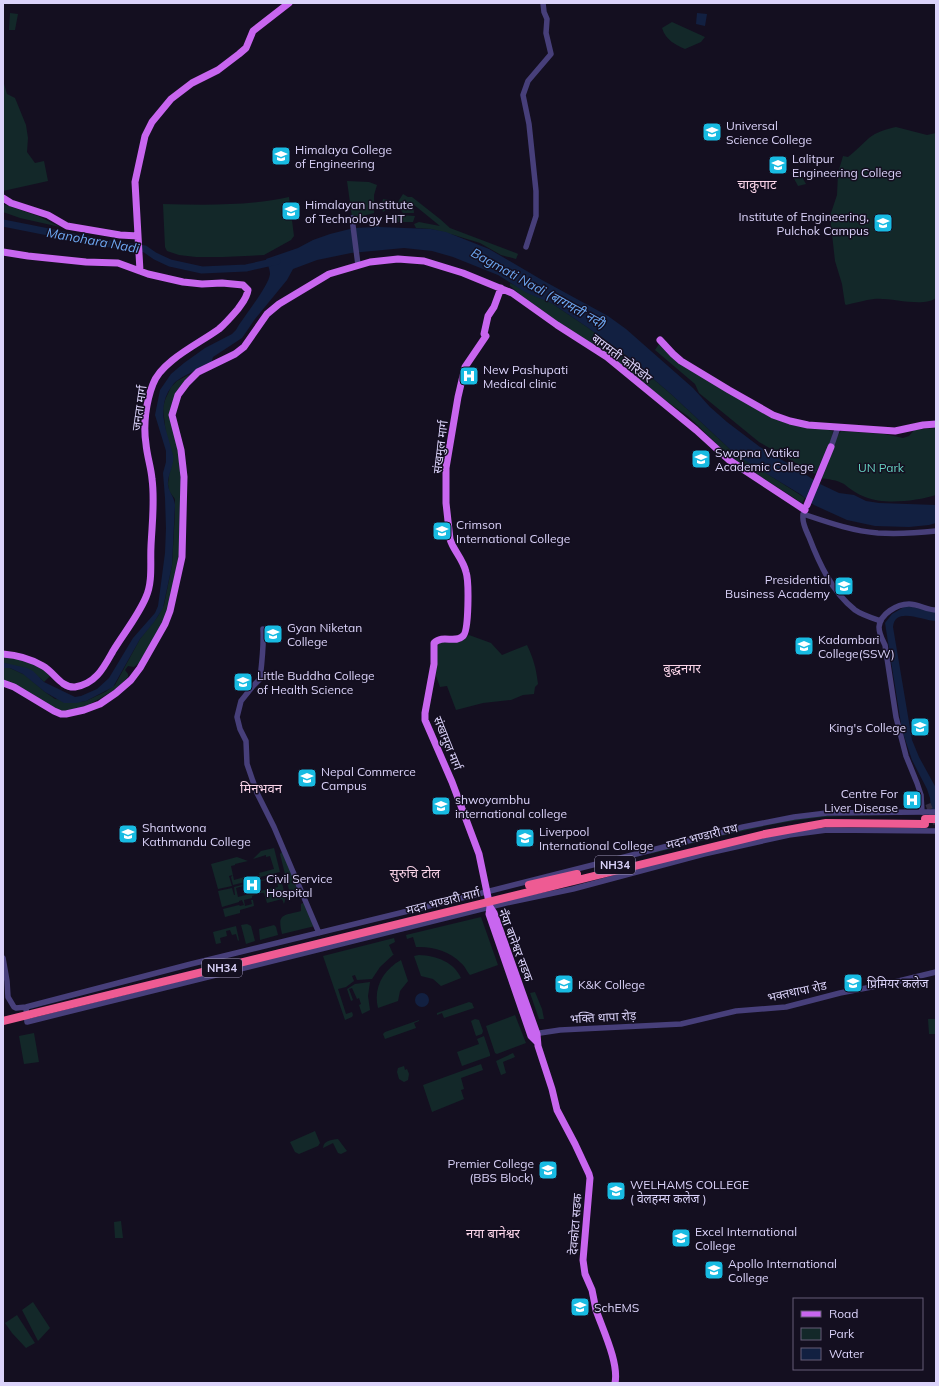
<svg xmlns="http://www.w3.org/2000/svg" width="939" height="1386" font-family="Mulish,'Noto Sans Devanagari',sans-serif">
	<rect width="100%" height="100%" fill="#140f20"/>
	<!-- green -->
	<path fill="#132829" d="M10,13l8,1 -3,16h-6z
		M672,22l33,15 -4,5 -16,7c-11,-5 -19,-9 -23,-21z
		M3,80l4,14 8,4 11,27 2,13 -1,14 8,11 9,-2 4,20 -45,10z
		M896,127l31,8 9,-2v165c-13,10 -46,-1 -62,1 -9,1 -19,4 -28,6l-1,-1 -3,-20 -7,-23 -5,-45 7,-21 1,-22 5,-17 5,1c8,-6 14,-13 21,-19 7,-6 18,-9 27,-11z
		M797,168l9,16 -8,2 -7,-13z
		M347,181l22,1 8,3 -3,10v18l-15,4h-7z
		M403,194l5,3h4l28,22 10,9 66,25 2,1 -2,5 -15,-4 -21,-12 -26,-8 -23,-6 -15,-1 -2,-4 5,-2 21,4 -27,-22 1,9h-11l-7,-8z
		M289,197l5,39 -3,4 -27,15 -41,2h-27l-17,-2 -12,-4 -2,-4 -2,-43c42,1 86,2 126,-7z
		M383,199l13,2 -2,3 -11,8 -2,-5z
		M3,204l35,12 22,11 -40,-9 -17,-6z
		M400,215l15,1 -2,6h-21z
		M510,283l43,21 34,23 35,25 49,42 62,58 72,46 -3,5 -73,-47 -40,-39 -148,-105 -31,-26z
		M659,344l127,78 47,9 -2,12 -16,31 -56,-32 -60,-49 -4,-9 -40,-34z
		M190,374l-10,13 -7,14 9,90 -3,63 -11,55 -3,9 -25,44 -6,5 -6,-1 -3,4 3,4v3l-12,12 -17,10 -13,7 -20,5 -6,-1 -13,-6 -21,-14 -23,-10v-12h7l15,7 20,17 10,7 26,3 5,-1 19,-9 10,-7 25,-46 18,-23 6,-11 8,-40 3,-52v-14l-6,-8 -1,-7 1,-9 4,-15v-4l-7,-21 -3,-27 2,-8 6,-13 6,-6z
		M936,428v67c-19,6 -52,10 -71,2 -8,-3 -15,-8 -21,-13 -7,-4 -16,-5 -24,-6l16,-40 5,-7 43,3 19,4 6,-2 5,-6z
		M469,635l22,8 11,12 25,-10c7,15 9,23 11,39l-3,3 -1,7 -11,1 -12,5 -28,3 -27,7 -9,-24 -7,1 -4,-11 1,-30 6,-6 17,2z
		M3,656c17,2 34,9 48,19l-7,7 -4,-4 -35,-15h-2z
		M895,814v1c-27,1 -54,0 -80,3 -56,6 -111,23 -165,36l-1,-1c51,-13 102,-28 155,-35 30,-4 60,-3 91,-4z
		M274,848l6,24 -24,6v-2l4,-1 -1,-2 15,-4 -4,-13 -4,1v-2l-13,4 8,-8z
		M283,851l17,39 -8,2 -3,-2 -9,-36z
		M237,857l11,4 -13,3v1l-4,1 3,14 14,-4 1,2 4,-1v3l-20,5 -2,-8 2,-2 -4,1 3,10 -14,3 -7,-25z
		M280,876l4,15 -6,2 1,2 6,-2 1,4 -2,7 -2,-5 -15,4 -3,-10h-4v-2l18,-4 -2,-9 -19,4v-1z
		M254,882v1l-18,5 2,9 19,-5v2l-5,2v2l-8,2 1,6 7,-2 -1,-4h2l1,6 -14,4v3l-15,4 -2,-8 16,-4 1,1 4,-1 -2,-5 -3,1v1l-17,5 -4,-16 14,-3 2,7h1l-1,-8z
		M305,902l10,24 -33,8c-5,-21 1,-18 19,-23v-7z
		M481,917l17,48 -28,10c-3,-3 -5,-9 -9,-12 -11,-12 -29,-17 -45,-16l-3,-10 -6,2 -1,-4z
		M247,924l4,2 4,15 -9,3 -5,-19z
		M274,925l2,2 2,8 -18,5 -1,-11z
		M236,926l3,14 -1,1 -2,-7 -4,1 -2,-5 -4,1 1,5 -7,2 1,5 -5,1 -3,-12z
		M394,938l1,4 -6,3 4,9h1l-14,13 -8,12 -15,1 -2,-5 -3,1 2,5 -8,6 -8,2 8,25 6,-2 1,3 -1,2 -7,3 -22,-64z
		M419,955c18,1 35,7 42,23l-20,8 -8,-7 -12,-3 -7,-20z
		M401,960l7,21 -8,10 -2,10 -20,7c-5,-20 5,-38 23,-48z
		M370,982l-2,14 2,14 -8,4 -3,-9 2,-1 -2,-6 -2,1 -5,-11 -3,1 4,11 -2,1 -4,-12 8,-5z
		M535,992l7,17 2,10h-5l-9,-26z
		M469,1002l3,1 2,5 -30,10 -2,-5 -5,2v-2z
		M515,1015l11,28 -29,11 -2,-1 -9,-27z
		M475,1019l4,1 4,11 -1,3 -6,2 -5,-15z
		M928,1019h8v15h-7z
		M419,1020v1l-5,2 2,5 -31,11 -2,-5 2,-2z
		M34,1033l5,29 -15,2 -5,-28z
		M484,1036l6,18v2l-28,10 -5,-14 22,-8 -2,-5z
		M513,1053l2,4 -12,5 3,11 -5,2 -5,-14z
		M481,1064l2,6 -22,8 3,11 -3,1 3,9 -32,13 -9,-27z
		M404,1066l1,4 2,-1 2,5 -1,6 -4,2 -5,-3 -2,-7 1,-4z
		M315,1131l5,12 -2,3 -19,8 -4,-2 -5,-10z
		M338,1139l9,12 -6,3 -3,-1 -5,-10 -10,5c1,-8 8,-8 15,-9z
		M121,1221l2,17h-8l-1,-16z
		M33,1302l17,26 -12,13 -16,-31z
		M17,1315l18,28 -9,5 -14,-15 -7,-10z"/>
	<!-- water -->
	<path fill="#122041" d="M697,13l10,1 -2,12 -9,-2z
		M375,224h4v3l52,2 15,3 43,17 53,31 66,36 18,13 67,59 17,19 17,15 33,25 34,20 26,17 19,9 15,2 12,6 13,2 57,2v18l-7,2 -20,2 -34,-1 -28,-6 -33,-15 -14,-11 -48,-29 -19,-13 -62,-58 -49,-42 -35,-25 -34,-23 -28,-12 -27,-17 -45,-18 -21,-6 -28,-3 -53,5 -34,7 -24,9 -6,11 -32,39 -13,19 -29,19 -2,7c-11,5 -23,9 -33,16 -5,3 -7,8 -10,12 -11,21 0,42 5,63 2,10 -6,20 -5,30 1,8 6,11 7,20l-3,60 -9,43 -9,14 -14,17 -27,48 -27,14 -10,2h-12l-19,-11 -22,-18 -13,-6h-7v-5h2l22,5 6,3 11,11 31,15 6,-1 16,-7 12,-11 24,-40 22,-25 3,-7 7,-53 1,-25 -1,-30 -2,-25 3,-11v-11l-11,-36 5,-25 11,-16 13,-11 21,-15 27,-14 4,-4c7,-13 33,-44 34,-56 0,-5 -3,-11 -4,-15l32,-11 15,-8 17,-6 24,-6 21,-1z
		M904,607h9l23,5v9c-13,0 -41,-15 -43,6l19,113 7,17 17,31v32l-5,-11 -1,-11 -3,-9 -15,-29 -10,-30 -17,-107 7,-9z
		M415 1000a7 7 0 1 1 14 0a7 7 0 1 1-14 0Z"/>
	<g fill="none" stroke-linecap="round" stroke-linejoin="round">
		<!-- river -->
		<path stroke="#122041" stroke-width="7" d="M3,223l101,20 41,6 10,7 15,7 32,7 44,-2 31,-7"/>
		<!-- minor-tunnel -->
		<path stroke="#322c41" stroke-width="5.5" stroke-dasharray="5.5 3" stroke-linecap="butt" d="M928,804l8,20"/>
		<!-- minor -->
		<path stroke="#473f7a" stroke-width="5.5" d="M352,218l6,47
			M526,247l10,-31v-25l-7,-67 -6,-29 5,-14 23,-27 -5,-21 1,-14 -3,-7 -1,-9
			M831,447l7,-20
			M806,507c-1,3 -3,6 -3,9 -1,7 3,14 6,21 10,26 23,55 46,73 7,5 17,8 26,11
			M803,514c24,8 49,17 75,19 19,1 39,0 58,-2
			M263,629c1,17 -1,33 -3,50l-7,7 -12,15 -4,16 3,12 6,12 1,23 10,29 17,34 45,106
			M3,958l4,23 1,16 6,10 2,1 10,-1 165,-43 295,-72 257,-65 51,-10 33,-4 95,-1 -1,-17 -4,-12 -11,-27 -10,-39 -11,-72c-3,-6 -6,-11 -6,-18 1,-13 18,-23 30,-23 9,0 18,6 27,6
			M26,1007l1,15 479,-119 67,-14 131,-35 85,-19 38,-5 109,1
			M533,1036l7,-3 20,-3 121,-6 55,-13 50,-4 54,-14 42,-8 54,-13"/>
		<!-- major -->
		<path stroke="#c866ef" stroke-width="7" d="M3,198l8,5 37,12 19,11 53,9 18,1
			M3,252l25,4 58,6 32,1 30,11 35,8 19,2 20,-1 21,2 5,5c-1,8 -6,13 -10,19 -6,7 -12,14 -19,20 -19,14 -58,32 -66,55 -7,18 -10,41 -7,60 1,12 5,23 6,35 3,22 0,45 -1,67 -1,16 2,35 -5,51 -8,19 -22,36 -33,54 -9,16 -17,33 -38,36 -14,1 -21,-15 -32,-21 -12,-7 -26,-11 -40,-12
			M140,271l-5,-89 10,-46 7,-14 19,-23 21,-16 26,-13 21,-16 7,-6 7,-17 36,-28
			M501,288l-7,19 -6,9 -4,18 2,2 -21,31 -7,30 -12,71v35l4,36c3,11 13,20 16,33 3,9 3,59 -3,64 -8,8 -20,-2 -29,7v21l-9,49v7l27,62 27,72 11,53 -1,7 42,122 6,6
			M660,340l13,14 8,7 48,29 44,25 17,6 18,4 87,6 28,-6 13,-1
			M807,505l24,-58
			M3,683l11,4 40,24 7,3h5l18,-4 16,-6 16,-11 15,-13 9,-12 25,-44 5,-13 12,-54 2,-80 -3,-27 -9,-35 6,-20 9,-12 11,-11 37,-18 9,-7 23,-33 12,-10 50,-30 41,-12 28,-3 26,2 39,12 49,20 45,32 50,32 89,73 33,30 76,50
			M490,907l4,6 43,121 1,12 14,43 5,21 18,34 14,30 1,4 -7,82 2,14 7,16 4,20c7,20 23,53 19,73"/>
		<!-- highway -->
		<path stroke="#ee5b93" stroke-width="8" d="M529,885l48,-11
			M3,1021l762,-187 61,-11 99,1"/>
		<!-- minor-bridge -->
		<path stroke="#473f7a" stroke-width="5.5" d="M922,812h14"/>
		<!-- highway-bridge -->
		<path stroke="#ee5b93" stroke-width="8" d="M925,819h11"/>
	</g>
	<!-- icons -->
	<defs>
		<g id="university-square" transform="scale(1)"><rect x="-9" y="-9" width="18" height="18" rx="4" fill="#18bbe2" stroke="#140f20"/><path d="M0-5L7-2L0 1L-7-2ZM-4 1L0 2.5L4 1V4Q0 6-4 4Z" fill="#fff"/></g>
		<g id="hospital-square" transform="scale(1)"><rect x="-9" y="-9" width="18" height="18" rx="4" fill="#18bbe2" stroke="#140f20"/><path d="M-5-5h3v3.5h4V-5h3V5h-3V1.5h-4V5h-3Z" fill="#fff"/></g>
	</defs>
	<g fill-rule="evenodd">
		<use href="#university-square" x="712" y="132"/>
		<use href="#university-square" x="281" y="156"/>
		<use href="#university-square" x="778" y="165"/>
		<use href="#university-square" x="291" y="211"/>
		<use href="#university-square" x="883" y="223"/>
		<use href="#hospital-square" x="469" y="376"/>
		<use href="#university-square" x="701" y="459"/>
		<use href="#university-square" x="442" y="531"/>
		<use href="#university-square" x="844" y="586"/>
		<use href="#university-square" x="273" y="634"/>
		<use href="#university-square" x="804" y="646"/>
		<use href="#university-square" x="243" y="682"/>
		<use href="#university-square" x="920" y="727"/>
		<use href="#university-square" x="307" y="778"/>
		<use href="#hospital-square" x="912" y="800"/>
		<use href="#university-square" x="441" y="806"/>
		<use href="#university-square" x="128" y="834"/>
		<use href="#university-square" x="525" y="838"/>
		<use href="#hospital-square" x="252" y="885"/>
		<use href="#university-square" x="853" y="983"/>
		<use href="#university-square" x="564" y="984"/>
		<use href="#university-square" x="548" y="1170"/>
		<use href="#university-square" x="616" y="1191"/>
		<use href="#university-square" x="681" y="1238"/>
		<use href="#university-square" x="714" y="1270"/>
		<use href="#university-square" x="580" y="1307"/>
	</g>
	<g text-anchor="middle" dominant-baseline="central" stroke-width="3" stroke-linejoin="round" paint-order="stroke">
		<!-- shield labels -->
		<g fill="#140f20" stroke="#9f98b9" stroke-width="1">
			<rect x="595" y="856" width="40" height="18" rx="3"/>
			<rect x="202" y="959" width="40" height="18" rx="3"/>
		</g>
		<g font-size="11" font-weight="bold" fill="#dbd3fa">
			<text x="615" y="865">NH34</text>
			<text x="222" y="968">NH34</text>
		</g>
		<!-- poi labels -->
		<g font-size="12" fill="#dbd3fa" stroke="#140f20" text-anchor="start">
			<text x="726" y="125">Universal<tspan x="726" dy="14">Science College</tspan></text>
			<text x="295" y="149">Himalaya College<tspan x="295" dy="14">of Engineering</tspan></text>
			<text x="792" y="158">Lalitpur<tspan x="792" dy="14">Engineering College</tspan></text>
			<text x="305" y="204">Himalayan Institute<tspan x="305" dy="14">of Technology HIT</tspan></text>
			<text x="869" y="216" text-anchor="end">Institute of Engineering,<tspan x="869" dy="14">Pulchok Campus</tspan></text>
			<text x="483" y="369">New Pashupati<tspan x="483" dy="14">Medical clinic</tspan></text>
			<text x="715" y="452">Swopna Vatika<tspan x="715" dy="14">Academic College</tspan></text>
			<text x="456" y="524">Crimson<tspan x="456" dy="14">International College</tspan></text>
			<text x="830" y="579" text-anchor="end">Presidential<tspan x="830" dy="14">Business Academy</tspan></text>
			<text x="287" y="627">Gyan Niketan<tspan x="287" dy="14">College</tspan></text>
			<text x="818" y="639">Kadambari<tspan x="818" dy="14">College(SSW)</tspan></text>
			<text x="257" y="675">Little Buddha College<tspan x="257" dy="14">of Health Science</tspan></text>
			<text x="906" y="727" text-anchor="end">King's College</text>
			<text x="321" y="771">Nepal Commerce<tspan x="321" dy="14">Campus</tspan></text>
			<text x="898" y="793" text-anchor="end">Centre For<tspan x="898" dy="14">Liver Disease</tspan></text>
			<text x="455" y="799">shwoyambhu<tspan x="455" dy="14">international college</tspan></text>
			<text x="142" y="827">Shantwona<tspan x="142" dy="14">Kathmandu College</tspan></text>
			<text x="539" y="831">Liverpool<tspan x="539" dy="14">International College</tspan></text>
			<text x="266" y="878">Civil Service<tspan x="266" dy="14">Hospital</tspan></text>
			<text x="867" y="983">प्रिमियर कलेज</text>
			<text x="578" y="984">K&amp;K College</text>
			<text x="534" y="1163" text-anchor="end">Premier College<tspan x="534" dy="14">(BBS Block)</tspan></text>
			<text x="630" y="1184">WELHAMS COLLEGE<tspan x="630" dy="14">( वेलहम्स कलेज )</tspan></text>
			<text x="695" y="1231">Excel International<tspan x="695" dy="14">College</tspan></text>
			<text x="728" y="1263">Apollo International<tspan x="728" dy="14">College</tspan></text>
			<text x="594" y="1307">SchEMS</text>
		</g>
		<!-- street labels -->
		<g font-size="12" fill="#dbd3fa" stroke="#140f20">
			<text transform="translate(622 358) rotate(37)">बागमती कोरिडोर</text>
			<text transform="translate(139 408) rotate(-82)">जनता मार्ग</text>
			<text transform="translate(440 447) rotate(-83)">संखमुल मार्ग</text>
			<text transform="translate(448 743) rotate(68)">संखामुल मार्ग</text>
			<text transform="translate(702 836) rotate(-14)">मदन भण्डारी पथ</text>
			<text transform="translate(443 901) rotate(-14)">मदन भण्डारी मार्ग</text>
			<text transform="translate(516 945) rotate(69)">नँया बानेश्वर सडक</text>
			<text transform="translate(797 991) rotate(-12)">भक्तथापा रोड</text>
			<text transform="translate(603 1017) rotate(-3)">भक्ति थापा रोड़</text>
			<text transform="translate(575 1224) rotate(-86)">देवकोटा सडक</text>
		</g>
		<!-- park labels -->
		<g font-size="12" fill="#67d2c2" stroke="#140f20">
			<text x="881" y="467">UN Park</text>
		</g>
		<!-- neighbourhood labels -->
		<g font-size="13" fill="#fbd5e9" stroke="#140f20">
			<text x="757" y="184">चाकुपाट</text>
			<text x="682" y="668">बुद्धनगर</text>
			<text x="261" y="788">मिनभवन</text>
			<text x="415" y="873">सुरुचि टोल</text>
			<text x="493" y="1233">नया बानेश्वर</text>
		</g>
		<!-- water labels -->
		<g font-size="13" font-style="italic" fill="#6ca6f0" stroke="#140f20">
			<text transform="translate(93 240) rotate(10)">Manohara Nadi</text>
			<text transform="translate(539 288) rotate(29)">Bagmati Nadi (बागमती नदी)</text>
		</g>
	</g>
	<!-- border -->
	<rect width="939" height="1386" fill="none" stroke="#dbd3fa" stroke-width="8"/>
	<!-- legend -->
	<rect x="793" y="1298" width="130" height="72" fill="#140f20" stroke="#645d77"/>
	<rect x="801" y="1311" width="20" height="6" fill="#c866ef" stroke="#645d77"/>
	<text x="829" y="1318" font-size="12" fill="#dbd3fa">Road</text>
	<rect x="801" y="1328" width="20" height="12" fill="#132829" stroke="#645d77"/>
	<text x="829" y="1338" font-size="12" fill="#dbd3fa">Park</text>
	<rect x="801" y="1348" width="20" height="12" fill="#122041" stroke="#645d77"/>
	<text x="829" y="1358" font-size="12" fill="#dbd3fa">Water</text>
</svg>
